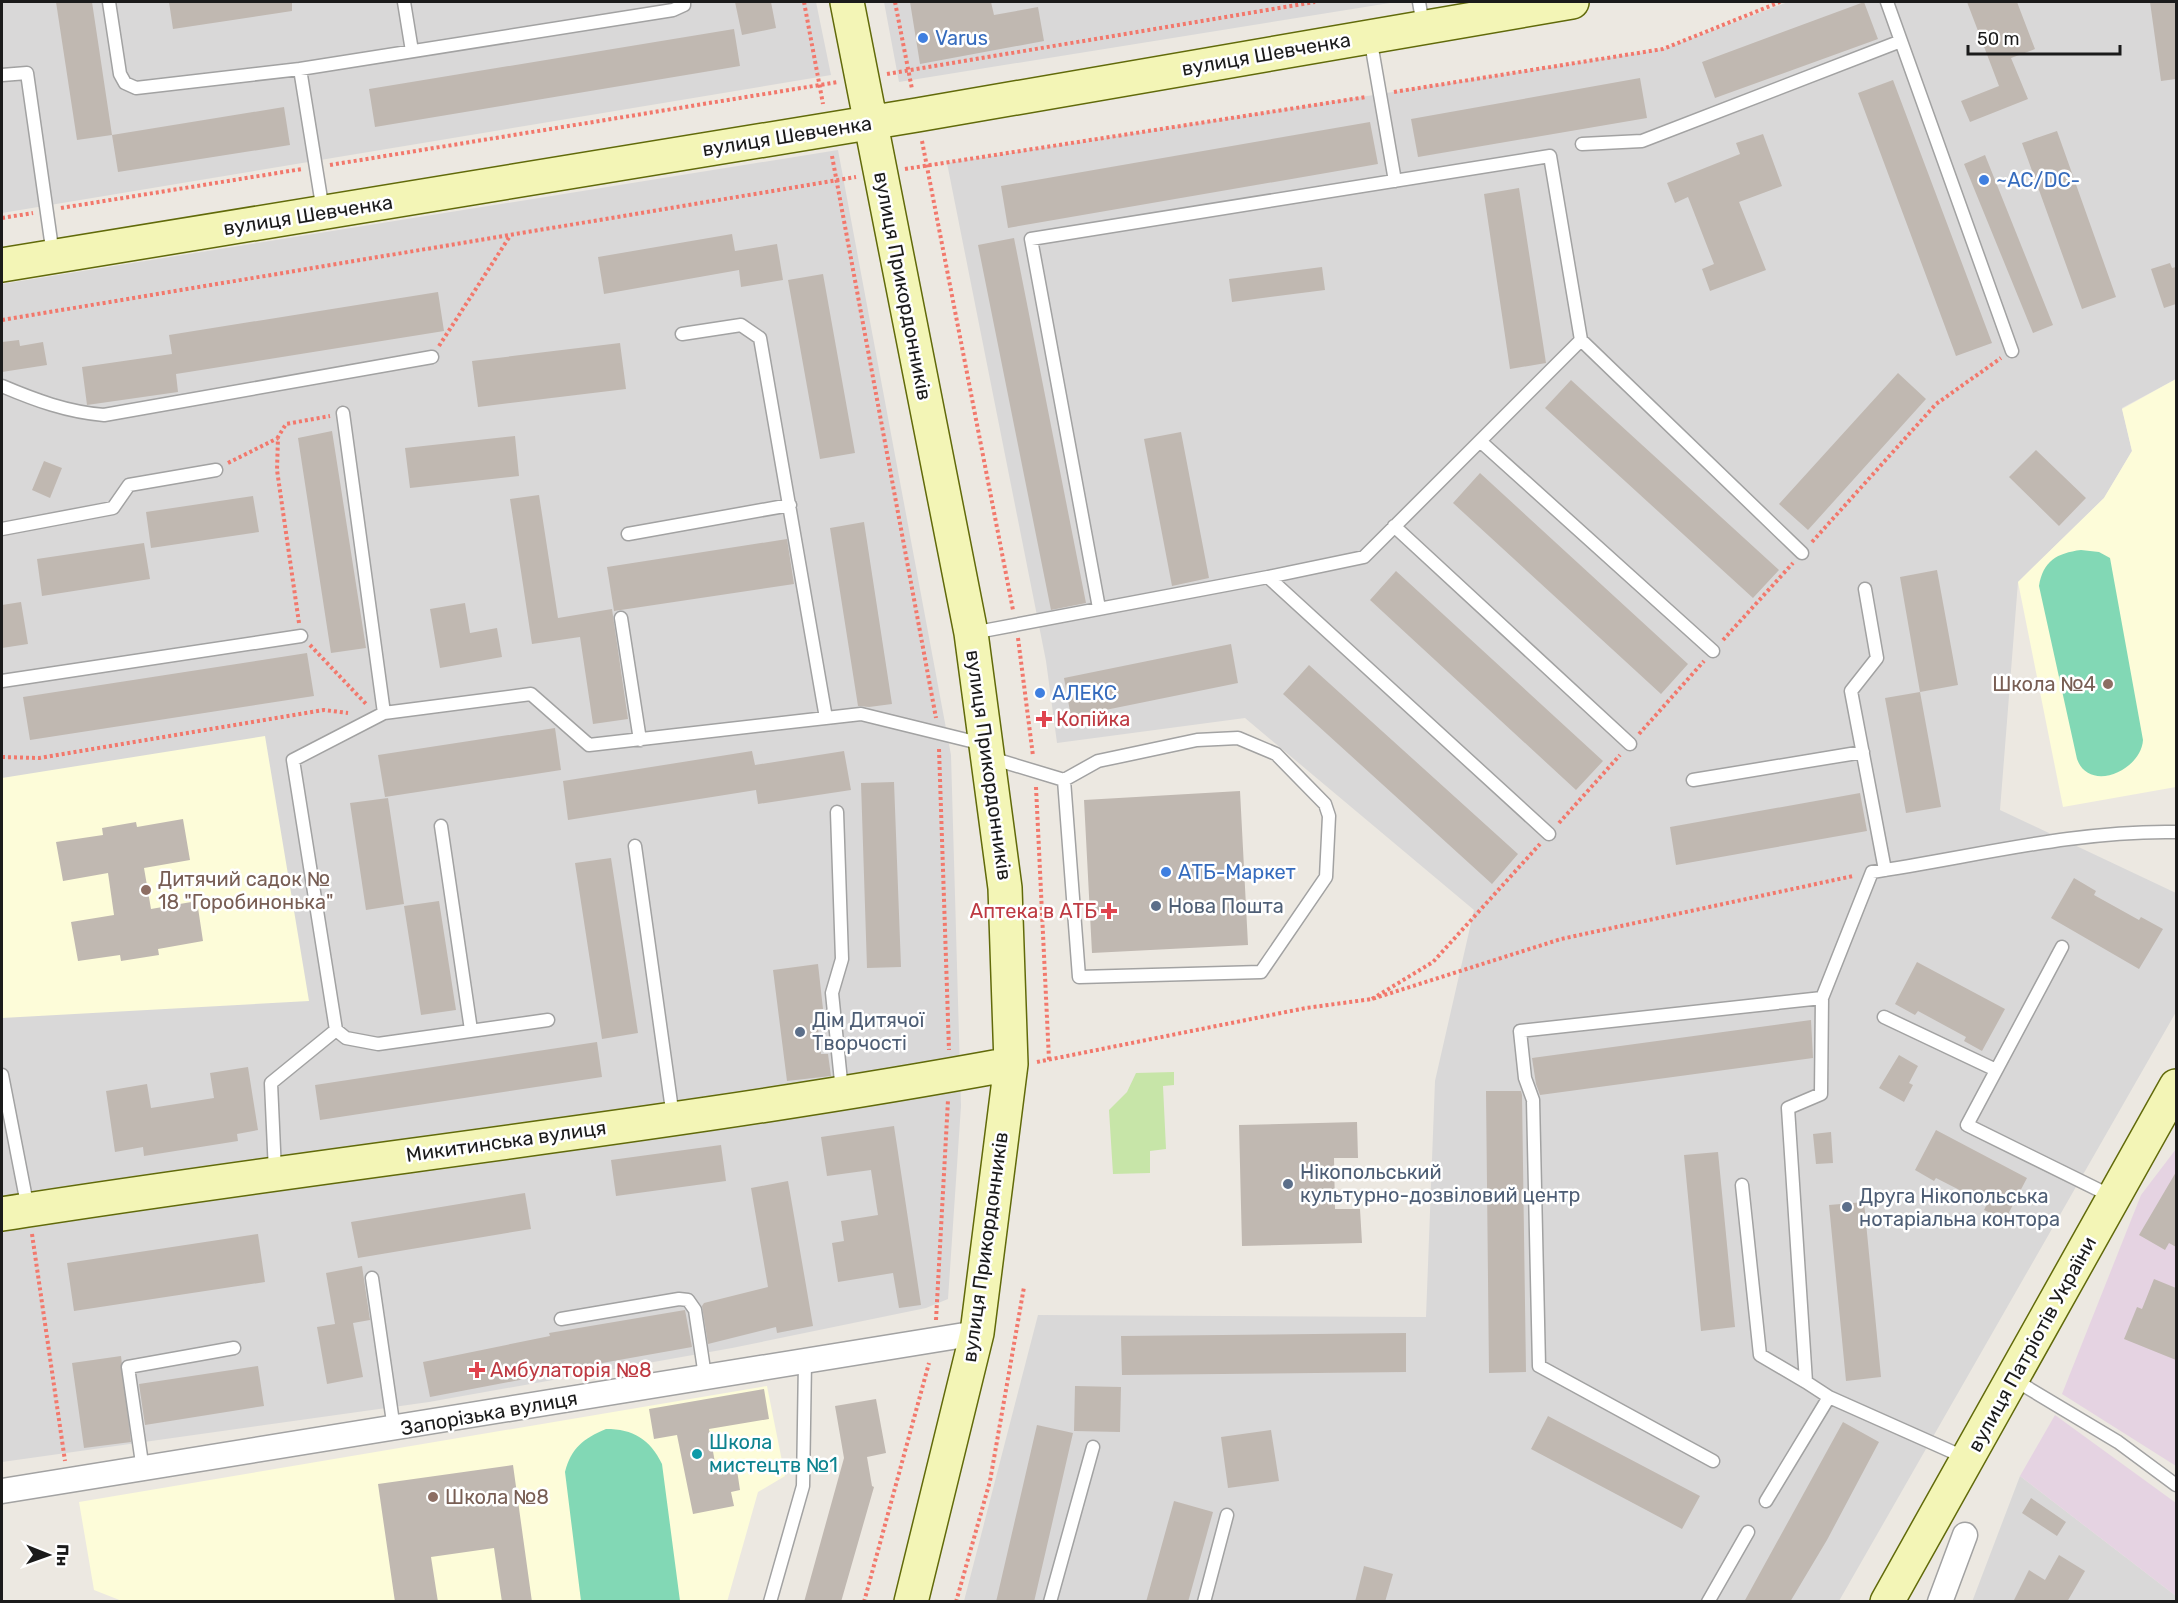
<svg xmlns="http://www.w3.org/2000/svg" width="2178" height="1603" font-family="Rubik,sans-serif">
	<rect width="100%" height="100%" fill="#ece8e1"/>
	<!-- residential -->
	<path fill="#d9d8d8" d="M2,2h814l15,73 -829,138z
		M884,2h512l-497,80z
		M1788,2h388v377l-54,29 10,43 -28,47 -86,84 -18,228 176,83v119l-337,589h-875l74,-286 388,2 9,-236 39,-171 -229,-192 -188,25 -11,-82 -99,-498 716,-114z
		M838,150l113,605 10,351 -13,193 -22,9 -194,40 -303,54 -427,60v-1178z
		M2020,1476l156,120v6h-204z"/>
	<!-- industrial -->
	<path fill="#e5d3e2" d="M2176,1149v317l-114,-72 79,-199z
		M2055,1415l121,88v93l-156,-120z"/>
	<!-- education -->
	<path fill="#fdfcd9" d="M2176,379v408l-113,20 -45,-225 86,-84 28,-47 -10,-42z
		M265,736l44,265 -307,17v-240z
		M767,1386l18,90 -27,16 -31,110 -605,-1 -28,-11 -15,-88z"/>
	<!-- grass -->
	<path fill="#c7e5a8" d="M1174,1072v13l-11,1 3,63 -16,2v22l-37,1 -4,-64 18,-18 9,-19z"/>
	<!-- pitch -->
	<path fill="#82d8b5" d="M2081,550l18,2 11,6 33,182c-2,31 -54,53 -66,19l-38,-173c4,-25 18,-33 42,-36z
		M606,1429c27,0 44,10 56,35l18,137h-99l-16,-129c6,-24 19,-34 41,-43z"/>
	<!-- building -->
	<path fill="#c0b8b1" d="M56,2h36l20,133 -35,5z
		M169,2h123v9l-119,18z
		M735,2h36l5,26 -34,7z
		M910,2h81l3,13 44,-8 6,34 -124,23z
		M1864,2l14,37 -163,59 -13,-36z
		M1967,2h50l18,47 -24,9 17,41 -58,23 -9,-21 38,-15z
		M2150,2h26v77l-15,2z
		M734,29l6,37 -365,61 -6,-38z
		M1640,78l7,40 -229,39 -7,-38z
		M1893,80l99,263 -36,13 -98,-263z
		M284,107l6,38 -172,27 -6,-37z
		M1370,122l8,42 -370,64 -7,-42z
		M2057,131l59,166 -34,12 -60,-166z
		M1763,134l19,52 -43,16 27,68 -56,21 -8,-22 12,-5 -26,-67 -13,6 -8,-20 73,-29 -4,-11z
		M1985,155l68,170 -20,8 -69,-169z
		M1519,188l27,175 -36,6 -26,-175z
		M732,234l3,17 42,-7 6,36 -42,7 -2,-17 -135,24 -6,-37z
		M1014,238l72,365 -35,7 -73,-365z
		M2170,263l2,5 4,-1v37l-12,4 -13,-39z
		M1322,267l3,23 -93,12 -3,-23z
		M823,274l32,179 -35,6 -32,-179z
		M438,292l6,39 -268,43 2,18 -91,13 -5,-38 90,-13 -3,-19z
		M19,340l1,6 23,-4 4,23 -45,7v-30z
		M620,343l6,46 -148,18 -6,-46z
		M1898,373l28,26 -118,131 -29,-26z
		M1571,380l208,190 -26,28 -208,-190z
		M332,431l34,217 -35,5 -33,-215z
		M1181,432l28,146 -37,8 -28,-147z
		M515,436l4,40 -109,12 -5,-40z
		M2036,450l50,48 -27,28 -50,-49z
		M44,461l18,7 -12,30 -18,-8z
		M1480,473l208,191 -27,30 -208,-191z
		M539,495l19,123 54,-9 16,110 -35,5 -13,-87 -48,7 -22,-145z
		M253,496l6,36 -108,16 -5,-36z
		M864,522l28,182 -23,3 -11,-1 -28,-178z
		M787,539l7,45 -180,27 -7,-44z
		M144,543l6,36 -108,17 -5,-37z
		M1937,570l21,115 -38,7 -20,-115z
		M1396,571l207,190 -27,29 -206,-190z
		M21,602l7,42 -26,4v-43z
		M465,603l5,30 27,-5 5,29 -62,11 -10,-59z
		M1231,644l7,39 -167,34 -7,-39z
		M307,653l7,43 -284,44 -7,-43z
		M1309,665l209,189 -26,30 -209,-190z
		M1920,692l21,115 -35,6 -21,-115z
		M555,728l6,42 -176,27 -7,-42z
		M752,751l3,14 89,-14 7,39 -93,14 -2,-14 -188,30 -5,-39z
		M894,782l7,185 -34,1 -6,-185z
		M1240,791l8,154 -156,8 -8,-153z
		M1860,793l7,38 -191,34 -6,-38z
		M388,798l16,106 -38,6 -16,-107z
		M183,819l7,41 -46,8 7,41 46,-8 6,40 -45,8 1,6 -38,6 -1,-6 -42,6 -7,-39 43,-7 -6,-42 -45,8 -7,-39 47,-7 -1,-7 34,-6 1,5z
		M611,858l27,175 -36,6 -27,-176z
		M2074,878l22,13 -2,4 45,25 2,-3 22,12 -24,40 -88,-51z
		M439,901l17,109 -35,5 -17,-109z
		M1917,962l88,47 -23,42 -18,-10 2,-4 -48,-26 -3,4 -20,-11z
		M818,964l5,45 -7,1 5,44h7l3,22 -44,5 -14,-111z
		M1811,1020l2,38 -273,37 -4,-11 -4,-26z
		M597,1042l5,35 -282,43 -5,-35z
		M1899,1055l19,11 -9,17 4,2 -9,17 -25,-14z
		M248,1067l10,63 -21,4 1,7 -94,15 -1,-9 -28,5 -9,-61 41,-7 4,24 63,-10 -4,-25z
		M1486,1091h35l1,4 4,277 -37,1z
		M1357,1122l1,36h-24l1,51h25l2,34 -120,3 -3,-121z
		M894,1126l27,179 -22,3 -6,-35 -55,9 -6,-39 12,-2 -3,-20 37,-6 -7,-45 -44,6 -6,-39z
		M1936,1130l91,48 -22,42 -21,-10 3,-6 -51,-26 -2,3 -19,-11z
		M1831,1132l2,31 -17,1 -3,-30z
		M721,1145l5,36 -110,15 -5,-36z
		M1718,1152l17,175 -34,4 -17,-176z
		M2176,1172v75l-7,-4 -4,7 -26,-15z
		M788,1181l25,145 -36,7 -1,-6 -68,17 -6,-38 2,-3 64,-16 -17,-99z
		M525,1193l6,36 -173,29 -7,-36z
		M1864,1202l17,175 -35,4 -17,-176z
		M258,1234l7,48 -191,29 -7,-48z
		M362,1266l8,54 -17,3 10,54 -36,7 -10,-57 18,-3 -9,-51z
		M2154,1279l22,9v72l-52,-21 13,-32 5,2z
		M685,1310l7,37 -163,29 1,2 -100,19 -7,-35 127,-26 -1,-3z
		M1406,1333v39l-284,3 -1,-39z
		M121,1356l10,86 -47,6 -12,-85z
		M258,1366l6,40 -119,19 -6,-41z
		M1075,1386l46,1 -1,45 -46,-1z
		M764,1389l5,30 -60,10 8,45 20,-4 3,20 -9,2 3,14 -41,8 -16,-79 -23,4 -5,-30z
		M876,1399l10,54 -19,4 5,29 2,1 -33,115h-37l40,-144 -9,-52z
		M1548,1416l152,80 -18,33 -151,-80z
		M1843,1422l36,20 -52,98 -37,62h-46z
		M1037,1425l36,8 -39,169h-38z
		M1271,1430l8,51 -51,7 -7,-51z
		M513,1465l19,137h-30l-8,-54 -63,9 7,45h-43l-17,-118z
		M2031,1498l35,24 -9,14 -35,-23z
		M1174,1501l39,11 -25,90h-42z
		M2059,1555l26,16 -18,31h-54l16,-32 16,10z
		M1364,1566l29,8 -8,28h-30z"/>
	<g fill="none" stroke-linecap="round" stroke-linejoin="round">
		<!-- lane casing -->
		<g stroke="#a2a2a2" stroke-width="15">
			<path id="lane" d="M109,2l11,72 5,9 11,5 164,-19 373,-59 11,-5v-3
				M404,2l8,49
				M1419,2l4,23
				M1887,2l125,349
				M1370,37l25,144
				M300,69l23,142
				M2,75l25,-2 26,182
				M1582,144l60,-3 259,-100
				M682,334l59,-9 19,13 66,380
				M2,386c33,14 65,26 102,29l328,-58
				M343,413l41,300
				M1480,441l233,210
				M1394,526l236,218
				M2,529l111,-21 16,-23 87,-15
				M628,534l162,-29
				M1268,577l96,-20 217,-217 221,213
				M1865,589l12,69 -26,33 34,179
				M1099,608l-68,-369 519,-83 31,184
				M621,618l19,122
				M972,633l296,-56 281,257
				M2,681l299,-45
				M991,758l73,22 15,197 182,-5 65,-95 3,-61 -4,-12 -49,-50 -38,-16 -41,2 -99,21 -34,19
				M1693,780l170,-28
				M837,812l5,147 -10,34 10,98
				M441,826l30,204
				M635,846l38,271
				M2062,947l-95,178 146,72
				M1822,998l-1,96 -33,14 18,274 23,15
				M1884,1017l112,53
				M336,1030l10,8 32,6 170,-24
				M2,1075l26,134
				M275,1172l-4,-89 65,-53 -43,-270 91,-47 147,-19 58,51 272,-31 122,30
				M1742,1185l18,170 46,27
				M372,1278l22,151
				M561,1319l118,-20 9,1 7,10 10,66
				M2013,1379l105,63 58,43
				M1713,1461l-174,-95 -6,-266 -8,-22 -5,-47 302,-33 50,-126c101,-15 202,-42 304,-40
				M143,1470l-15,-103 106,-19
				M1766,1501l63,-104 137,61
				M770,1602l33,-116 2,-125
				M1050,1602l43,-155
				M1204,1602l23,-87
				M1708,1602l40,-70"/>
		</g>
		<!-- street casing -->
		<g stroke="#a2a2a2" stroke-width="27">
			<path id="street" d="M2,1491l975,-158
				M1940,1602l25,-67"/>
		</g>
		<!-- secondary casing -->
		<g stroke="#616a0a" stroke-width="36">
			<path id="secondary" d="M847,2l124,631 34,255 6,176 -34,269 -66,269
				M2,265l915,-150 655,-113
				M2,1214c335,-53 674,-88 1009,-150
				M1887,1602l289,-516"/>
		</g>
		<!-- path -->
		<path stroke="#f2786c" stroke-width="4" stroke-dasharray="3 3" stroke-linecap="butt" d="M804,2l19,102
			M895,2l17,87
			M887,74l428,-72
			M1394,92l269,-43 117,-47
			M922,141l91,469
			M832,156l104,562
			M330,165l508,-83
			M905,169l461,-72
			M61,208l241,-39
			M2,218l31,-5
			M2,320l854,-143
			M439,346l71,-110
			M228,463l50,-25
			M1812,542l124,-138 65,-46
			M299,623l-22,-153 1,-33 8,-13 44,-8
			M1018,638l15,118
			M1723,640l70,-77
			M310,645l57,60
			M1639,734l65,-73
			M939,749l10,301
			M2,757l37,1 285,-48 24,3
			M1036,787l13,273
			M1559,823l61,-68
			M1372,999l61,-37 107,-118
			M1037,1062l269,-54 66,-9 189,-60 292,-63
			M32,1234l33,227
			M936,1320l12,-220
			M864,1602l65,-239
			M956,1602l34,-121 34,-194"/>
		<!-- lane -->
		<use href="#lane" stroke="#fff" stroke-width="12"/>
		<!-- street -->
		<use href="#street" stroke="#fff" stroke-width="24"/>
		<!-- secondary -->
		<use href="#secondary" stroke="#f3f5b6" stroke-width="33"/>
	</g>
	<!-- markers -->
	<g fill="#3f7fe0" stroke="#fff" stroke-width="2">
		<circle cx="923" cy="38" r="6"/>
		<circle cx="1984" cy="180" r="6"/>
		<circle cx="1040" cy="693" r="6"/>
		<circle cx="1166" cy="872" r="6"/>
	</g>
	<g fill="#8d6e63" stroke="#fff" stroke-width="2">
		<circle cx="2108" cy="684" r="6"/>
		<circle cx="146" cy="890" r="6"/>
		<circle cx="433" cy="1497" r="6"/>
	</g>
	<g fill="#e0444e" stroke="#fff" stroke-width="2">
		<path d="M1041 710h6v6h6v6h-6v6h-6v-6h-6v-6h6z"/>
		<path d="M1106 902h6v6h6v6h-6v6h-6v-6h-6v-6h6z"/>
		<path d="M474 1361h6v6h6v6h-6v6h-6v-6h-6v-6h6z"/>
	</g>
	<g fill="#5c6f8a" stroke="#fff" stroke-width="2">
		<circle cx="1156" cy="906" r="6"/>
		<circle cx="800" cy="1032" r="6"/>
		<circle cx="1288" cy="1184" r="6"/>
		<circle cx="1847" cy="1207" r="6"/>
	</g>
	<circle fill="#0f9aa8" stroke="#fff" stroke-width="2" cx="697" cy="1454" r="6"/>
	<g text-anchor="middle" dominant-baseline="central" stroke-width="5" stroke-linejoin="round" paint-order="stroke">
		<!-- shop labels -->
		<g font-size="20" fill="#366cbe" stroke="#fff" text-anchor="start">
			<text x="935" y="38">Varus</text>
			<text x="1996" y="180">~AC/DC-</text>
			<text x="1052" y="693">АЛЕКС</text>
			<text x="1178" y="872">АТБ-Маркет</text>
		</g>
		<!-- street labels -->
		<g font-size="20" fill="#1b1b1b" stroke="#fff">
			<text transform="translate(1266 54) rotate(-10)">вулиця Шевченка</text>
			<text transform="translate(787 136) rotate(-9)">вулиця Шевченка</text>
			<text transform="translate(308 215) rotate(-9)">вулиця Шевченка</text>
			<text transform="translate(903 286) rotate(79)">вулиця Прикордонників</text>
			<text transform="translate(989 765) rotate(82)">вулиця Прикордонників</text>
			<text transform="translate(506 1141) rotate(-8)">Микитинська вулиця</text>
			<text transform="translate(985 1247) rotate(-82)">вулиця Прикордонників</text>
			<text transform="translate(2032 1344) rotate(-61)">вулиця Патріотів України</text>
			<text transform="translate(489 1413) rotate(-10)">Запорізька вулиця</text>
		</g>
		<!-- education labels -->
		<g font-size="20" fill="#785e54" stroke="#fff" text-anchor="start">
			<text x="2096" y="684" text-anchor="end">Школа №4</text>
			<text x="158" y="879">Дитячий садок №<tspan x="158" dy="23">18 "Горобинонька"</tspan></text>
			<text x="445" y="1497">Школа №8</text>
		</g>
		<!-- health labels -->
		<g font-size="20" fill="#be3a42" stroke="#fff" text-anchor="start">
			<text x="1056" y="719">Копійка</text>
			<text x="1097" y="911" text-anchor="end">Аптека в АТБ</text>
			<text x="490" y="1370">Амбулаторія №8</text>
		</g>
		<!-- service labels -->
		<g font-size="20" fill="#4e5e75" stroke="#fff" text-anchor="start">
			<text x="1168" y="906">Нова Пошта</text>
			<text x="812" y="1020">Дім Дитячої<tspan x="812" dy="23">Творчості</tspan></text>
			<text x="1300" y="1172">Нікопольський<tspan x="1300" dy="23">культурно-дозвіловий центр</tspan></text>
			<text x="1859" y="1196">Друга Нікопольська<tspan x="1859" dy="23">нотаріальна контора</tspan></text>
		</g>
		<!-- culture labels -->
		<g font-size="20" fill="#0d838f" stroke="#fff" text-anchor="start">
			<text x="709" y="1442">Школа<tspan x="709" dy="23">мистецтв №1</tspan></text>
		</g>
	</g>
	<!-- border -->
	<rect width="2178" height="1603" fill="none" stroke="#1b1b1b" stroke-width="6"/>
	<!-- north arrow -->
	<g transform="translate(48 1555) rotate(91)" stroke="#ffffff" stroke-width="4.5" paint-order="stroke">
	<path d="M0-4.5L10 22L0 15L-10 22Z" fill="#1b1b1b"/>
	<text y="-9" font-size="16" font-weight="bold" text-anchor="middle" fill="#1b1b1b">Пн</text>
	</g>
	<!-- scale -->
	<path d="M1968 45v9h152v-9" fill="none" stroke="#1b1b1b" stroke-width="3"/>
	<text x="1977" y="45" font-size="18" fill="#1b1b1b" stroke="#ffffff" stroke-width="4.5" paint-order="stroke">50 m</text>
</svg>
